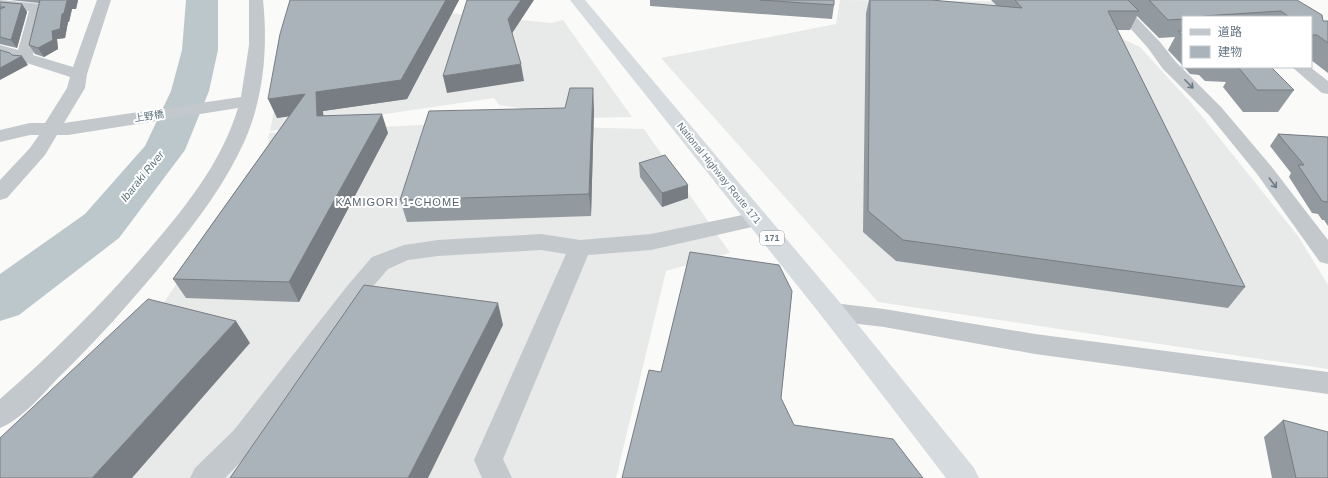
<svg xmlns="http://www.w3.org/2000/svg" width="1328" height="478" font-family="Arial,'Noto Sans JP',sans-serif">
	<rect width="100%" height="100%" fill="#fafaf8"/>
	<!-- built -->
	<path fill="#e8e9e9" d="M289,0h103l-5,7 164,16 12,-3 69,97 -45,1 -88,-13 -5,-7 -224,33 18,-91z
		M840,0l203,2 97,45 52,57 106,132 30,49v84l-450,-67 -217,-244 175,-34z
		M517,120l18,6 109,3 86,124 -64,18 -50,207h-616l160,-170 108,-157 1,-18z"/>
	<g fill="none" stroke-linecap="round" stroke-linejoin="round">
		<!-- river -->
		<path fill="#bbc7cb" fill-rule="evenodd" d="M186,0h32v50l-9,41 -24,59 -66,88 -100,77 -19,6v-47l85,-60 60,-68 26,-55 11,-41z"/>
		<!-- street -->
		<path fill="#c3c8cc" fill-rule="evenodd" d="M0,0l42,4 2,3 -11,48 40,12 24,-67h14l-24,74 -2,14 -21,35 177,-26 8,-52v-45h14c5,46 1,97 -18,140 -19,43 -48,81 -78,118 -34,42 -70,82 -108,119 -16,17 -38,43 -59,51v-29c52,-45 101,-94 146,-146 38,-44 75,-89 92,-145l-170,27h-11l-12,20 -38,43 -7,2v-20l30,-32 9,-13h-9l-30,7v-12l30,-7h15l22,-35 3,-11 -43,-14 -9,-1 -1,-2 -17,-5v-10l18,5 11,-39 -29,-3z
			M1105,0h15l40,42 15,19 46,46 50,59 57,74v24l-8,-2 -63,-88 -48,-59 -46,-46 -15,-21z
			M1292,67h18l18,14v13l-6,-1z
			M757,212l8,2 3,5 -3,5 -114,26 -63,5 -85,204 9,19h-30l-8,-18 92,-206 -25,-4 -103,6 -30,4 -20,9 -24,28 -110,151 -29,30h-35l5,-10 39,-38 114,-145 24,-28 32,-12 34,-5 103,-6 39,6 71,-6z
			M833,303l51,6 151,25 293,38v22l-293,-40 -151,-27 -51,-6 -9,-2 -3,-7 3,-7z"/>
		<!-- highway -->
		<path fill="#d6dbdf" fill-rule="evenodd" d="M570,0h15l257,305 132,163 5,10h-33l-122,-159z"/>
	</g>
	<!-- wall -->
	<path fill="#929a9f" d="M10,0h68l-2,9h-4l-3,13h-1l-3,16 -8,1 1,10 -14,8 -9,-3 -6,-9 10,-42z
		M290,0h169l-52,99 -84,12v4l65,18 -89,169 -113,-4 -13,-19 116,-163 -12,2z
		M650,0h184v5l-2,14 -182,-13z
		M869,0h62l66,6 -6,-6h306l26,21h5v52l-17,-13v-43h-128v49l-15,-16 7,-13 -16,1 -22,-22 -7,14h-13l128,257 -17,21 -332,-47 -33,-29 3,-219z
		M0,2l22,2 5,8 -10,36 -17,-4z
		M1184,67h87l23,23 -16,22h-35l-20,-25 3,-5 -21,-1 -6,-6 -9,-1z
		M594,109l-3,107 -184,6 -7,-22z
		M1278,134l50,3v89l-4,-6h-2l-4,-6 -6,-1 -23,-36 2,-4 -21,-27z
		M639,163l49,35 -26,9 -22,-30z
		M1283,420l45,58h-56l-8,-41z"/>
	<!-- shaded-wall -->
	<path fill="#777d82" d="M71,0h7l-2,9h-4l-3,13h-1l-3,16 -8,1 1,10 -14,8 -6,-9 14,-17 10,-17 5,-13z
		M446,0h13l-52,99 -84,12 2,24 -8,-19 -1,-24z
		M521,0h13l-23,35 -3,-16z
		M22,4l5,8 -10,36 -6,-8z
		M22,56l6,9 -28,15v-12z
		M521,64l3,17 -77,12 -4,-17z
		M593,88l1,21 -3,107 -2,-22z
		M305,94l8,19 -36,5 -9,-19z
		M382,114l6,19 -89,169 -10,-20z
		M688,185v13l-26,9v-14z
		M498,303l5,22 -75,153h-20z
		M236,321l14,22 -118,135h-40z"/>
	<!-- building -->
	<path fill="#aab3b9" stroke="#777d82" d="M40,0h31l-4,1 -3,12 -2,1 -2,15 -8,2 1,9 -15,8 -9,-3z
		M290,0h156l-45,80 -85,12 1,24 65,-2 -93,168 -116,-3 132,-185 -37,5 12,-65z
		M467,0h54l-13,19 13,45 -78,12z
		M760,0h74v5z
		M870,0h61l91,8 -7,-8h113l11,11h-31l137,276 -342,-47 -35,-29z
		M1149,0h148l25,15 1,6h5v22l-11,-8h-6v-18h-22l-8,-6 -78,5 1,1h-21v2l-15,1z
		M0,2l22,2 -11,36 -11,-3v-28l5,-2h-5z
		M1178,31h5v5z
		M0,50l10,3 2,2 10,1 -22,12z
		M1238,67h33l23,23h-37z
		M570,88h23l-4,106 -189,6 29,-89 136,-3z
		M1278,134l50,3v65l-6,-1 -24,-36h6z
		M665,155l23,30 -26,8 -23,-30z
		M690,252l89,13 13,26 -11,107 13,27 99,14 30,39h-301l27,-108 12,2z
		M364,285l134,18 -90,175h-178z
		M148,299l88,22 -144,157h-92v-40z
		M1283,420l45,12v46h-32z"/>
	<!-- one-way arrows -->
	<defs><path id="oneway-shaft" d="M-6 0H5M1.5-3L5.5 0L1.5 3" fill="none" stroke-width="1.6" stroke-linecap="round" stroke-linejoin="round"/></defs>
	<g stroke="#6a7a87">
		<use href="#oneway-shaft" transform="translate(1189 84) rotate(45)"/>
		<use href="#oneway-shaft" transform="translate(1273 183) rotate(53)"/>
	</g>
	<g text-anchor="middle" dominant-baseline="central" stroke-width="4" stroke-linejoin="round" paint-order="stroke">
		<!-- shield labels -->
		<rect fill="#fff" stroke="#939fa8" stroke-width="1" x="760" y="231" width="24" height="14" rx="3"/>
		<g font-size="9" font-weight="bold" fill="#657683">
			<text x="772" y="238">171</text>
		</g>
		<!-- street labels -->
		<g font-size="10" fill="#657683" stroke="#fff">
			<text transform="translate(149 116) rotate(-9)">上野橋</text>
			<text transform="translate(719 173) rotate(51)">National Highway Route 171</text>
		</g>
		<!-- water labels -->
		<g font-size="11" font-style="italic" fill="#60757c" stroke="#fff">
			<text transform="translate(142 176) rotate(-51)">Ibaraki River</text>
		</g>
		<!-- neighbourhood labels -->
		<g font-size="11" letter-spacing="1" fill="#57646e" stroke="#fff">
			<text x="398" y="202">KAMIGORI 1-CHOME</text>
		</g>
	</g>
	<!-- legend -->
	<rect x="1182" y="16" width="130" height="52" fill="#ffffff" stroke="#c1c8cd"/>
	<rect x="1190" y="29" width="20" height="6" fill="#c3c8cc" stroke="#c1c8cd"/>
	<text x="1218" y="36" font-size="12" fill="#657683">道路</text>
	<rect x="1190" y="46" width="20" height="12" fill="#aab3b9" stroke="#c1c8cd"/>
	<text x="1218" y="56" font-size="12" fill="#657683">建物</text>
</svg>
